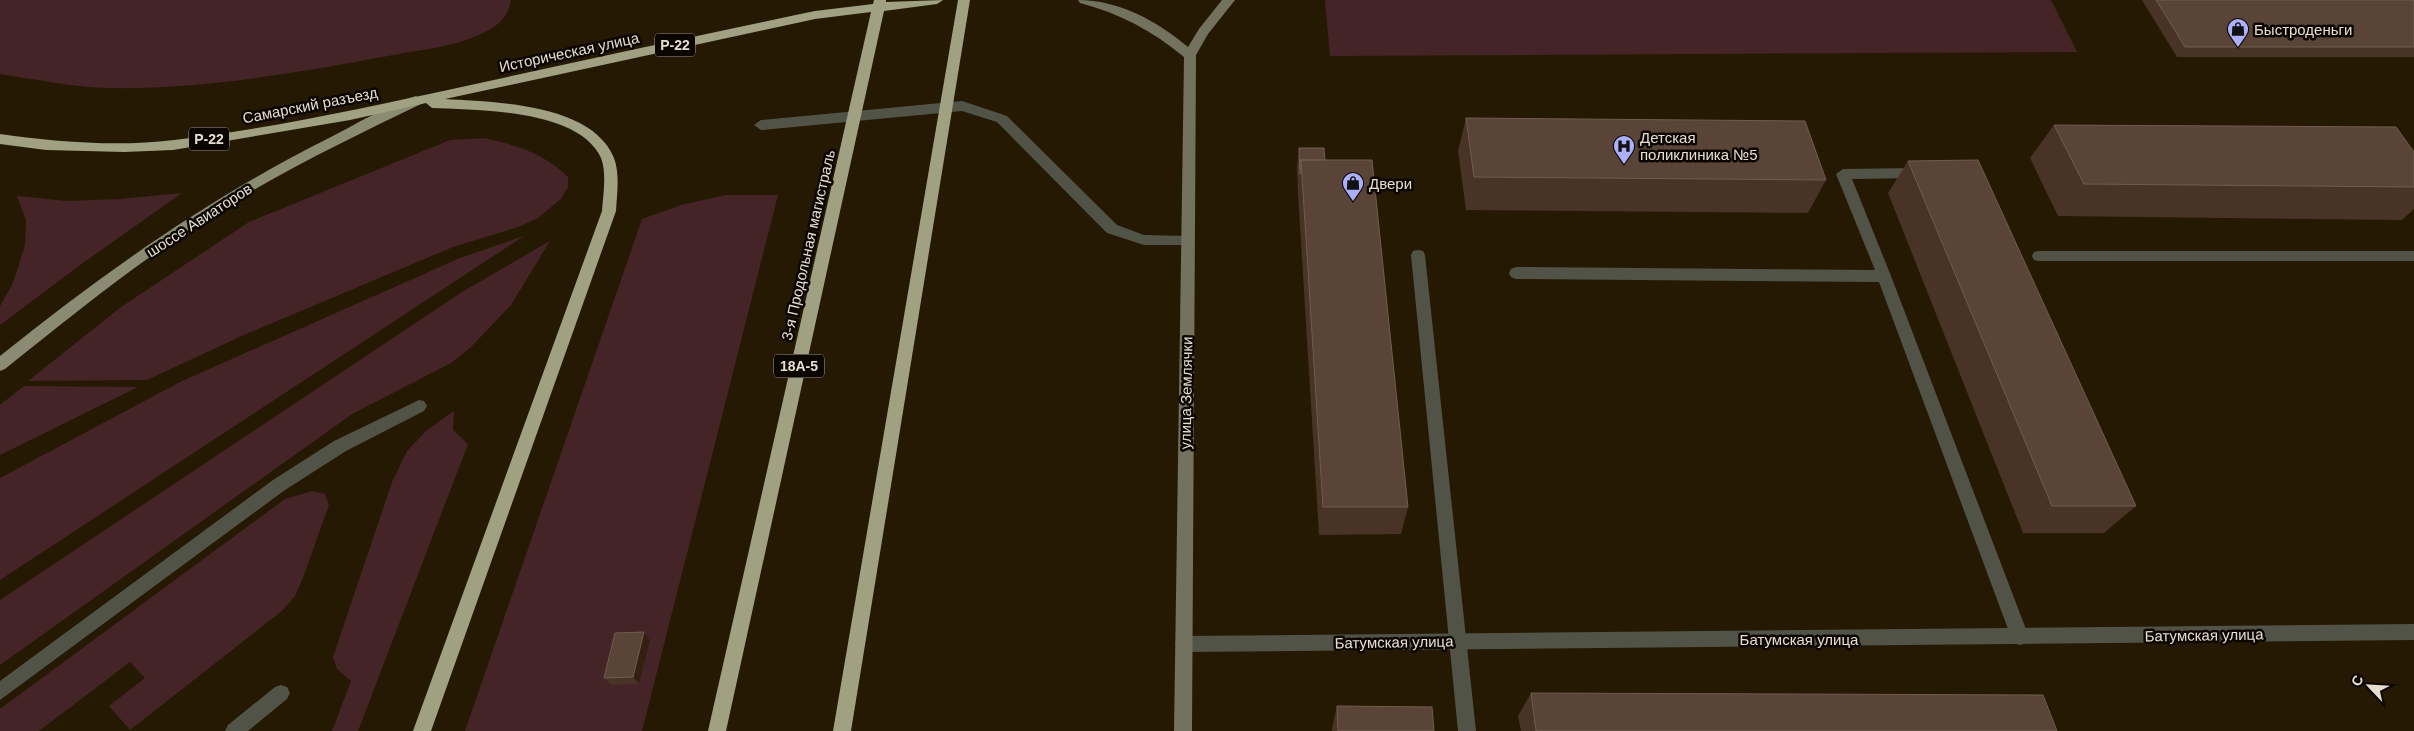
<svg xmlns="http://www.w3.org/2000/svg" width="2414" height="731" font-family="Arial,sans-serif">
	<rect width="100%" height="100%" fill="#261903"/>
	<!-- green -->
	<path fill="#442426" d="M0,0h511c-2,16 -13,26 -28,33 -28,14 -64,17 -95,23 -93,17 -188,34 -283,32 -34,-1 -71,-9 -105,-14z
		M1325,0h726l26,52 -747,4z
		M484,138c32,7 60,15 84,39v10l-7,12 -23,19 -17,8 -68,21 -207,87 -99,46 -119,1 93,-74 128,-85 201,-82z
		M182,193l-102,72 -80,60v-19l13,-23 12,-38 1,-25 -9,-24 50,5 53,-2z
		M726,195h52l-136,536h-177l177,-512 39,-14z
		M524,236l-524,344v-102l180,-96 280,-124z
		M550,241l-39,64 -41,43 -19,15 -99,51 -352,251v-65l462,-308z
		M24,386l114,1 -138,68v-50z
		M454,411l-1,19 15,14 -110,287h-26l19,-50 -14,-12 -4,-12 59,-175 15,-31 20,-21z
		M312,491l13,3 4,11 -25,70 -9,21 -12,14 -153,120 -21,-24 36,-28 -15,-16 -91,69h-39v-22l285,-210z"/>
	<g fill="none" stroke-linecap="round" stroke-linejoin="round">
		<!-- lane -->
		<path fill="#525347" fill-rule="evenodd" d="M962,101l45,15 110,109 27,10 43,1 5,1 2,4 -2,4h-48l-37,-12 -110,-111 -35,-11 -201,19 -7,-5 7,-5z
			M1919,168l7,5 -7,5 -67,1 39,97 138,361 -3,6 -6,2 -6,-2 -3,-6 -132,-355 -363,-3 -5,-2 -2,-4 2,-4 5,-2 359,3 -39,-96 7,-5z
			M1418,250l5,1 2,4 51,476h-18l-47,-476 2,-4z
			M2039,251h375v10h-375l-5,-1 -2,-4 2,-4z
			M419,400l5,1 3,5 -3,5 -78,40 -61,39 -285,210v-19l273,-201 61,-39z
			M281,685l6,2 3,6 -3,6 -39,32h-23l3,-6 47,-38z"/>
		<!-- street -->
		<path fill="#525347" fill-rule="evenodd" d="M2414,624v16l-1230,12 -6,-2 -3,-6 3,-6 6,-2z"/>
		<!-- secondary -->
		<path fill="#72725f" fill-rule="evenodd" d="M1078,0c41,0 79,21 110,47l11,-18 23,-29h13l-27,34 -12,21 -4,676h-18l10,-674c-31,-26 -65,-44 -104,-54z"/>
		<!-- primary -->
		<path fill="#8a8b72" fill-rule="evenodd" d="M416,96l6,5 -1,3c-68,33 -135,65 -199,105 -77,47 -147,104 -217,160l-5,2v-15c105,-84 206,-156 327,-217 28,-14 60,-34 89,-43z"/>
		<!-- highway -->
		<path fill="#9fa182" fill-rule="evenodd" d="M874,0h12v2l57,-2 -6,4 -53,7 -158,720h-18l163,-719 -56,7 -370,80c49,3 147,4 169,59 6,16 3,36 2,53l-185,520h-18l189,-520c1,-16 5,-37 -1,-53 -22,-49 -124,-48 -169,-50l-6,-5 -76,17 -177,30 -49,2 -78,-2 -46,-6v-10c57,8 117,13 174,6 95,-11 189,-32 283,-52 119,-26 239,-52 358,-77l58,-7z
			M958,0h12l-119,731h-18z"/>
	</g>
	<!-- wall -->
	<path fill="#493226" d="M2142,0h272v57h-237z
		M1466,118l360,62 -18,33 -342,-3 -8,-59z
		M2054,125l360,27v57l-12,11 -344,-4 -28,-58z
		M1299,148l26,12 83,347 -7,27 -82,1 -21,-342 -1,-26z
		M1908,161l228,345 -32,27h-81l-135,-340z
		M644,632l6,8 -11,44 -28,1 -7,-7z
		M1531,693l526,38h-536l-3,-15z
		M1337,706l97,25h-102v-3z"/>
	<!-- shaded-wall -->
	<path fill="#342010" d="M644,632l6,8 -11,44 -6,-7z"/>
	<!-- building -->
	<path fill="#5a4438" stroke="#705c50" d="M2156,0h258v47h-229z
		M1466,118l339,3 21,59 -352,-3z
		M2054,125l342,2 18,25v35l-330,-3z
		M1299,148h25l1,12h-24l-1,14z
		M1301,160h71l36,347h-85z
		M1978,160l158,346h-84l-144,-345z
		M644,632l-11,45 -29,1 11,-45z
		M1531,693l512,2 14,36h-521z
		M1337,706l95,1 2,24h-96z"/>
	<!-- icons -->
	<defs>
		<g id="shop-pin" transform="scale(1.125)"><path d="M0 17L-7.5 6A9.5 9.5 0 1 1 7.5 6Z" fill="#acaffb" stroke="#0b0601"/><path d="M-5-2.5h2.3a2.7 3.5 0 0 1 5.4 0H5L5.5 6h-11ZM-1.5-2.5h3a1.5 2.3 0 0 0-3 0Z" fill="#111"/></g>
		<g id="hospital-pin" transform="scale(1.125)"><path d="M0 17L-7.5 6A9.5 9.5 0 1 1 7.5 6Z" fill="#acaffb" stroke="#0b0601"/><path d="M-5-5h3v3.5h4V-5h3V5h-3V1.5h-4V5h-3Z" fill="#111"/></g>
	</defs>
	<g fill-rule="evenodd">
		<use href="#shop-pin" x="2238" y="29"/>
		<use href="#hospital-pin" x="1624" y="146"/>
		<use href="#shop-pin" x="1353" y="183"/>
	</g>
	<g text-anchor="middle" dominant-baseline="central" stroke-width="5" stroke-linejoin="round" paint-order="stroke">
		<!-- shield labels -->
		<g fill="#0b0601" stroke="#a59d92" stroke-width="1">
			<rect x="655" y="33.5" width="40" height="23" rx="4"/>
			<rect x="189" y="127.5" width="40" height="23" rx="4"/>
			<rect x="774" y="354.5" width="50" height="23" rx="4"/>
		</g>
		<g font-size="14" font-weight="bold" fill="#e7ded0">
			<text x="675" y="45">Р-22</text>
			<text x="209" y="139">Р-22</text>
			<text x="799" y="366">18А-5</text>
		</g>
		<!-- poi labels -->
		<g font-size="15" fill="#e7ded0" stroke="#0b0601" text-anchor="start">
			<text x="2254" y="29">Быстроденьги</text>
			<text x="1640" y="137">Детская<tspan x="1640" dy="17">поликлиника №5</tspan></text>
			<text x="1369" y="183">Двери</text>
		</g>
		<!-- street labels -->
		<g font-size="15" fill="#e7ded0" stroke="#0b0601">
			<text transform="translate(569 52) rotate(-12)">Историческая улица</text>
			<text transform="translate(310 105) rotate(-11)">Самарский разъезд</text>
			<text transform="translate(199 220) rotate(-33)">шоссе Авиаторов</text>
			<text transform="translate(808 245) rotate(-77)">3-я Продольная магистраль</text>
			<text transform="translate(1186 393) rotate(-89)">улица Землячки</text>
			<text transform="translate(2204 635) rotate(-1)">Батумская улица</text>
			<text x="1799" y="639">Батумская улица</text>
			<text transform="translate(1394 642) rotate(-1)">Батумская улица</text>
		</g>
	</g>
	<!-- north arrow -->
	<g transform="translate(2369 686) rotate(295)" stroke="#0b0601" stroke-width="4" paint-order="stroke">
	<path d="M0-4L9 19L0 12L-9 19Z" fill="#e7ded0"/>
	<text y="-8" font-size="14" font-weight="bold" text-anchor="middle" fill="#e7ded0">С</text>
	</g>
</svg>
